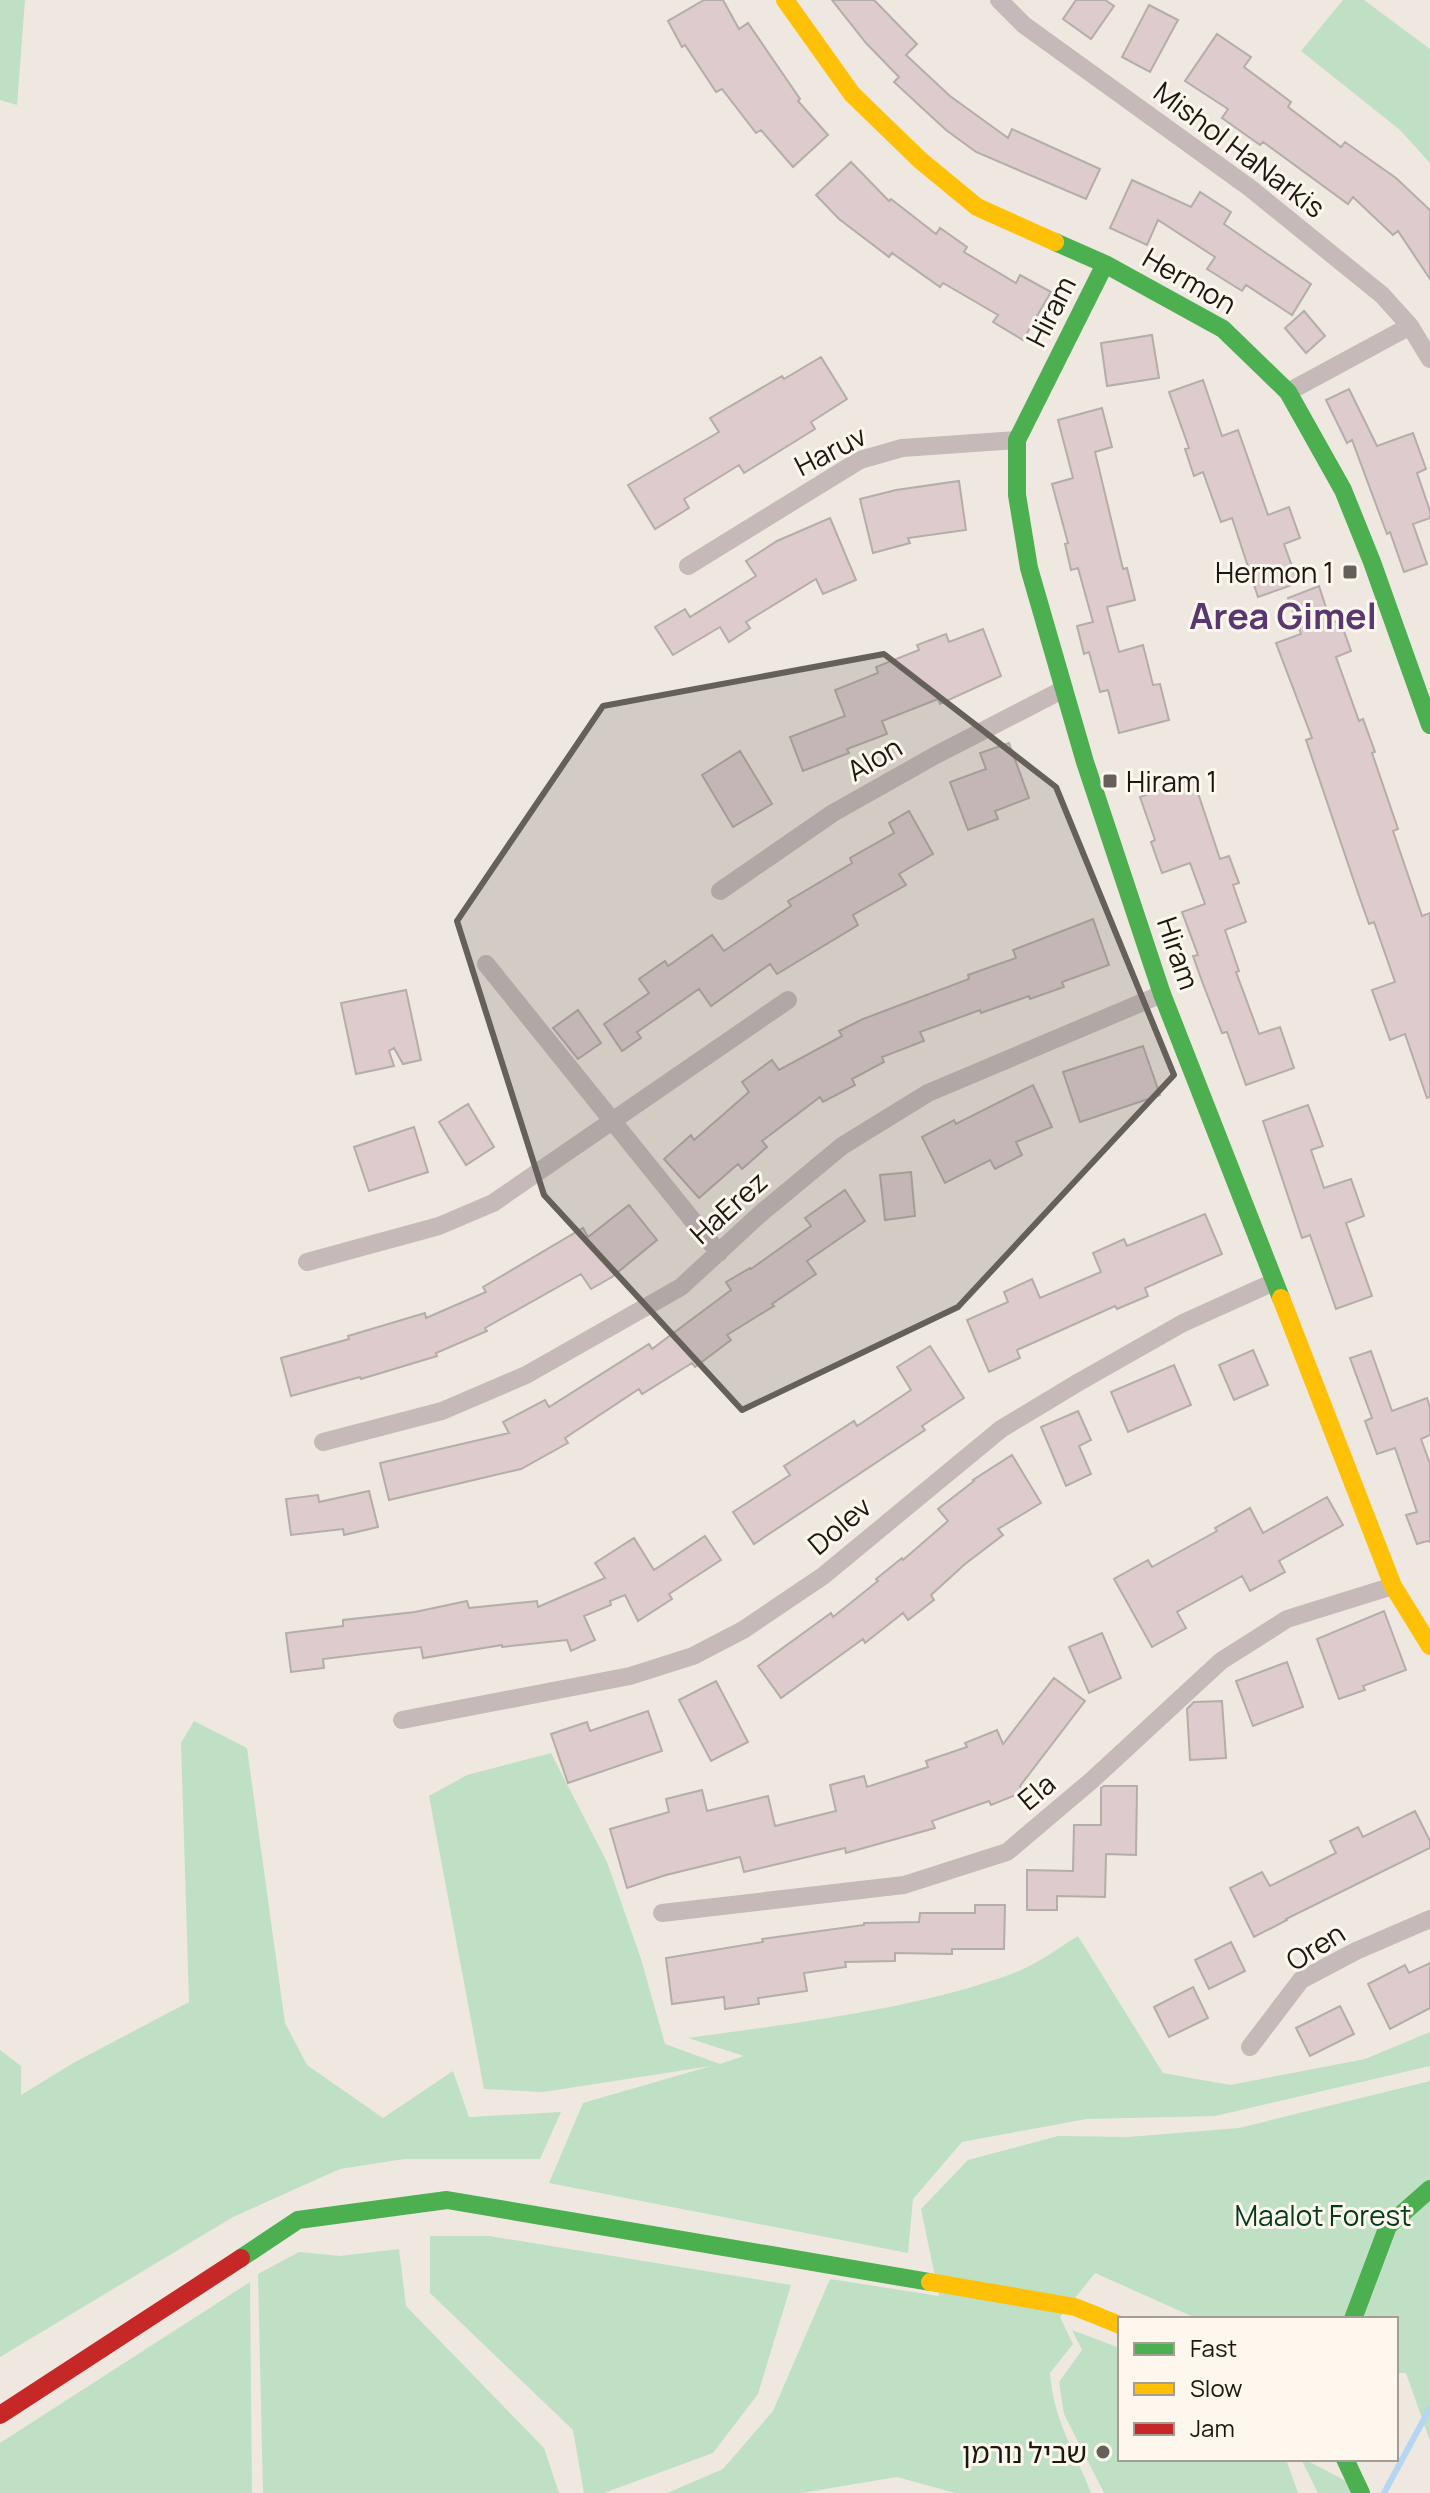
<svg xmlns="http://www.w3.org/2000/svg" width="1430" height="2493" font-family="Manrope,'Noto Sans Hebrew',sans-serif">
	<rect width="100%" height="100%" fill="#efe8e0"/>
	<!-- green -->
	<path fill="#bfe0c4" d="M0,0h25l-8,105 -17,-5z
		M1343,0h21l66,49v114l-30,-33 -99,-79z
		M194,1721l53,27 38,275 22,42 76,53 70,-47 16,46 92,-5 -21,47h-136l-64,10 -107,48 -233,140v-307l21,16v29l54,-33 114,-60 -8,-259z
		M551,1753l56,109 34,97 24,85 55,20 24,-8 -56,-18c106,-15 226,-28 326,-65 22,-8 44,-25 64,-37l85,137 67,12 135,-26 65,-27v34l-215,50 -129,3 -124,23 -49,57 -5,54 -359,-70 34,-80 128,-37 -168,26 -59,-3 -55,-293 38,-21z
		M1430,2081v360l-24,-68h-10v-54h-198l-103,-46 -35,44 13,27 -23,29c4,50 24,75 41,120h-136l-58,-16 -96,16h-134l56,-24 50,-58 57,-132 109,17 -18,-87 47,-49 90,-24 70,1 111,-9z
		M430,2236h59l302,49 -33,109 -45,59 -109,40h-20l-11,-63 -143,-137z
		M399,2249l7,57 138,142 15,45h-296l-5,-219 41,-22 41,4z
		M250,2282l2,211h-252v-50z
		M1072,2330l48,18v111h166l12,34h-194l-40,-79 -5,-32 23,-32z
		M1301,2459h3l65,34h-51z"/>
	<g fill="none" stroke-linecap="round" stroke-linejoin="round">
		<!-- stream -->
		<path stroke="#b5d6f1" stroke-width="6" d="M1384,2493l46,-85"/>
	</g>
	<!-- building -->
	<path fill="#ddcbce" stroke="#b3adab" stroke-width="2" d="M704,0h19l16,29 9,-6 52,76 -2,2 30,34 -35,32 -32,-37 -5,3 -34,-44 -6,3 -31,-47 -3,2 -14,-26z
		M832,0h42l43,44 -11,11 44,41 58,42 4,-9 88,40 -14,30 -110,-47 -30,-22 -52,-48 5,-5 -33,-34z
		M1076,0h29l9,6 -23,33 -28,-20z
		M1149,5l29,15 -28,52 -28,-15z
		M1217,34l34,23 -7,10 47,35 -3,5 53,40 4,-5 51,36 34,32v69l-32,-48 -5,4 -40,-38 -5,7 -85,-62 -3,3 -38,-27 6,-9 -43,-28z
		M851,162l38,39 2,-2 45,35 4,-6 27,19 -3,5 52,31 4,-8 31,17 -28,48 -30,-18 5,-7 -55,-32 -3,4 -48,-34 -3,4 -50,-38 -23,-24z
		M1132,180l59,27 9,-15 31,20 -7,12 87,60 -19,31 -46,-30 -4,6 -35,-22 8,-12 -57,-37 -11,25 -37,-17z
		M1304,311l21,25 -19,17 -21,-25z
		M1152,335l7,43 -52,8 -6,-43z
		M821,357l26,42 -36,23 4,7 -71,44 -5,-8 -55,34 5,9 -34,21 -27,-44 91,-53 -9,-14 72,-42 2,3z
		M1203,380l19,56 16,-6 30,85 21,-8 11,31 -16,6 14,39 -40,14 -26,-79 -11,4 -18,-50 -9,4 -9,-27 4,-1 -20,-56z
		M1349,389l28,57 36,-13 13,36 -9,4 13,38v7l-17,6 14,40 -23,8 -14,-40 -3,2 -35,-94 -5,3 -21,-43z
		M1102,408l10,39 -17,5 28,117 4,-1 8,32 -28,7 12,45 24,-7 10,40 7,-1 9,36 -50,13 -11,-43 -8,2 -11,-40 -5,2 -7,-28 16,-4 -15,-54 -7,2 -6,-26 3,-1 -16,-59 21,-6 -15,-58z
		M959,481l7,49 -58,8 2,5 -37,10 -13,-54 36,-9z
		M830,518l26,62 -33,14 -7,-15 -70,43 4,6 -21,14 -9,-15 -47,28 -18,-28 30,-18 5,8 66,-41 -10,-15 31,-20z
		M1319,586l12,37 9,-3 11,31 -15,6 23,64 4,-2 12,33 -3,1 26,76 -5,2 29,85 8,-3v184l-3,1 -22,-64 -15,6 -18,-50 23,-8 -21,-60 -5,2 -10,-28 -53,-156 6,-2 -36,-95 25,-9 -13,-36z
		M983,629l18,47 -61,28 -2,-5 -56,22 5,13 -40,15 2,4 -46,18 -13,-34 55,-21 -10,-26 43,-17 -2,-6 43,-17 -2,-5 29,-11 3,8z
		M1009,743l20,55 -34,13 3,8 -30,11 -18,-48 36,-13 -6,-16z
		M740,751l32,53 -39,23 -31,-52z
		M1193,778l27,81 9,-3 10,27 -6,2 13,37 -21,8 14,41 -3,1 23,62 21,-7 14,41 -48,17 -19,-53 -5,1 -19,-49 -10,-28 5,-1 -16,-43 23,-8 -15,-41 -28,10 -11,-31 4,-2 -15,-43z
		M909,811l24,43 -34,20 7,11 -53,30 5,10 -81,49 -7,-10 -59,42 -12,-17 -62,43 4,6 -19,13 -18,-27 45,-31 -10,-14 26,-18 3,5 44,-31 12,16 67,-45 -3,-5 64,-38 -2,-5 44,-25 -5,-10z
		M1093,919l16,46 -47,17 2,5 -34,12 -1,-3 -48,17 -1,-3 -60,22 4,9 -42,16 2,5 -32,17 3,6 -32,17 -3,-5 -58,44 5,6 -25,22 -4,-5 -39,34 -35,-39 27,-24 3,5 55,-48 -7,-10 30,-22 7,10 63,-34 -3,-5 24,-12 106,-40 -1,-4 48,-17 -3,-8z
		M406,990l15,70 -18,4 -9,-16 -5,3 5,15 -38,8 -15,-71z
		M578,1010l23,33 -23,16 -25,-31z
		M1143,1046l17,49 -80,27 -17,-50z
		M1033,1085l19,42 -36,15 6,13 -27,14 -5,-9 -45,23 -23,-46 32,-17 2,4z
		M468,1104l26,43 -28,18 -27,-43z
		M1308,1105l15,41 -12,4 13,38 27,-9 13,37 -18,7 26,73 -36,13 -26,-74 -8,3 -39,-117z
		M414,1127l14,45 -59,19 -15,-44z
		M911,1172l4,44 -30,4 -5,-45z
		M845,1190l20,31 -58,40 9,13 -44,30 2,2 -47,29 4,5 -36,27 -3,-4 -50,31 -3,-5 -74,49 3,5 -47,26 -132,31 -9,-37 129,-30 -6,-11 42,-22 4,7 100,-63 3,5 79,-59 -5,-8 24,-14 1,1 60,-43 -6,-8z
		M629,1205l28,35 -45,37 -21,12 -10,-15 -96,54 2,3 -51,22 1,3 -76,23 -1,-2 -69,19 -10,-38 68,-19 -1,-3 77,-23 1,5 60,-26 -3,-5 100,-59 5,9z
		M1205,1214l17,40 -77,34 3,8 -31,13 -2,-3 -98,44 3,8 -31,14 -22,-52 41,-18 -4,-10 28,-13 8,19 61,-26 -8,-19 31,-14 3,7z
		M930,1346l34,52 -42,28 3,4 -171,114 -21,-32 57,-37 -6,-9 70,-45 3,5 54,-36 -14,-23z
		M1253,1350l15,35 -34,15 -15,-35z
		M1371,1351l21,60 35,-13 3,10v27l-9,4 9,25v78l-3,-1 -10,3 -11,-29 11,-3 -22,-64 -18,6 -12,-33 7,-3 -22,-60z
		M1174,1365l17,40 -63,27 -17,-40z
		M1078,1411l13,29 -12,6 12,28 -25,12 -25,-59z
		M1012,1455l29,48 -43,26 5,6 -38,29 -34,31 3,5 -26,20 -5,-7 -38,30 -2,-4 -82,59 -23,-32 73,-53 2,4 45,-36 -2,-2 26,-21 1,2 45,-39 -10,-12 36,-28 -1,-1z
		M369,1491l9,36 -34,8 -1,-6 -52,6 -5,-36 32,-4 1,7z
		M1327,1497l16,28 -64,36 6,11 -35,19 -8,-15 -65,36 9,16 -34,19 -38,-68 34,-19 4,7 65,-36 -2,-3 35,-20 13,25z
		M705,1536l16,24 -52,34 3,5 -34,22 -13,-26 -15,6 1,4 -27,11 11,24 -24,11 -4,-11 -65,7v-2l-79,13 -2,-11 -98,12 1,9 -33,4 -5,-39 57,-7v-6l72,-8 52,-11 2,7 68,-7 1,6 67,-29 -10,-15 39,-25 20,32z
		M1384,1611l22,59 -43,16 2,4 -26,9 -22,-60z
		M1102,1633l19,45 -32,15 -20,-46z
		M1287,1662l16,45 -50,19 -17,-45z
		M1054,1678l31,23 -65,85 3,6 -32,13 -2,-4 -57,20 3,7 -89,25 -1,-5 -101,24 -4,-15 -74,18 -39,13 -17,-59 59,-17 -3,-13 36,-9 5,21 61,-15 7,30 61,-15 -6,-26 34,-9 3,11 61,-20 -2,-6 41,-14 -2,-4 32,-13 6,14z
		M716,1681l32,61 -37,19 -32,-61z
		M1222,1701l4,57 -36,2 -3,-51 7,-7z
		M648,1711l14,40 -94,32 -17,-49 36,-12 3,9z
		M1104,1786h33l-1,69 -30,-1 -1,43 -48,-1v14h-30v-40l46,1 1,-46h27v-37z
		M1415,1811l15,30v7l-144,71 1,1 -33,17 -24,-49 32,-16 8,14 66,-33 -6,-12 28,-14 5,10z
		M975,1905h30l-1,44h-52v5l-57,-1v8l-50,1 1,5 -42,6 3,18 -49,7 1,6 -34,5 -1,-12 -52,7 -6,-46 97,-16 -1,-3 102,-14v-2l55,-1 1,-9h55z
		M1231,1942l14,29 -36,18 -14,-29z
		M1430,1963v45l-40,21 -22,-45 37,-19 4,8z
		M1193,1987l15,31 -39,19 -15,-30z
		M1340,2006l14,28 -44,22 -14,-28z"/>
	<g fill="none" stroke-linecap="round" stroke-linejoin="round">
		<!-- street -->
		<path stroke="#c5b9ba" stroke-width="18" d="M999,0l25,25 226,163 132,107 28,31 20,33
			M1288,392l122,-66
			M688,566l172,-106 42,-12 115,-8
			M720,891l113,-78 103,-58 128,-66
			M486,964l233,289
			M307,1262l132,-36 54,-23 295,-203
			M323,1442l119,-31 84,-36 155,-88 79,-73 82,-68 86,-53 234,-99
			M402,1720l228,-44 63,-20 50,-26 80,-54 178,-147 78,-47 104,-59 91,-41
			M662,1913l242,-28 103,-33 84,-71 130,-120 66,-42 106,-33
			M1250,2047l51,-67 55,-29 74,-32"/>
		<!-- fast -->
		<path stroke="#4caf50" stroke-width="18" d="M1055,242l50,22 118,65 65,63 55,98 29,72 58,163
			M1105,264l-88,176v55l12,73 56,194 77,232 119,304
			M241,2258l57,-38 149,-20 483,82
			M1353,2319l35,-93 42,-37
			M1345,2459l16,34"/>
		<!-- slow -->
		<path stroke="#ffc107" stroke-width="18" d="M785,0l67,94 68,66 57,47 78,35
			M1281,1298l112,288 37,60
			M930,2282l145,25 45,18"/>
		<!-- jam -->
		<path stroke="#c62828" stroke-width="18" d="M0,2415l241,-157"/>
	</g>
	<!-- marked area -->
	<path fill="#65605a" fill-opacity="0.2" stroke="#65605a" stroke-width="6" stroke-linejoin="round" d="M884,654l172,133 118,288 -216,232 -216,103 -198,-215 -87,-274 146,-215z"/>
	<!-- markers -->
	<g fill="#65605a" stroke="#fef7ee" stroke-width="3">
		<rect x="1342" y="564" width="16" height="16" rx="4"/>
		<rect x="1102" y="773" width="16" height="16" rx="4"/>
		<circle cx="1103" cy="2452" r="8"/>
	</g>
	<g text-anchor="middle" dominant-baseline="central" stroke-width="6" stroke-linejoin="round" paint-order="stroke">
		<!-- street labels -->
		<g font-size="28" fill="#1b1712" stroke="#fef7ee">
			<text transform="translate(1240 149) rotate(37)">Mishol HaNarkis</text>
			<text transform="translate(1190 280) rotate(30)">Hermon</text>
			<text transform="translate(1050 311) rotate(-63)">Hiram</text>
			<text transform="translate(830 450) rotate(-27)">Haruv</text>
			<text transform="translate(874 758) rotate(-30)">Alon</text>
			<text transform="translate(1179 953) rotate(71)">Hiram</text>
			<text transform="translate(728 1207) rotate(-42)">HaErez</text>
			<text transform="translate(839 1525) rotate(-40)">Dolev</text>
			<text transform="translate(1036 1791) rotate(-40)">Ela</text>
			<text transform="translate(1315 1946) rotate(-32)">Oren</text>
		</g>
		<!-- poi labels -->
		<g font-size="28" fill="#1b1712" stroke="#fef7ee" text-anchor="end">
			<text x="1334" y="572">Hermon 1</text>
			<text x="1126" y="781" text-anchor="start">Hiram 1</text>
			<text x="1087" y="2452">שביל נורמן</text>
		</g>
		<!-- park labels -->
		<g font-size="28" fill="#003b1d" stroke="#fef7ee">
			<text x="1323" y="2215">Maalot Forest</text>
		</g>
		<!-- district labels -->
		<g font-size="36" font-weight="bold" fill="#593771" stroke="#fef7ee">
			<text x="1283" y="615">Area Gimel</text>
		</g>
	</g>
	<!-- legend -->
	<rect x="1118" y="2317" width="280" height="144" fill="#fef7ee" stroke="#a39d96" stroke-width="2"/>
	<rect x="1134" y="2343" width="40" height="12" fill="#4caf50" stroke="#a39d96" stroke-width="2"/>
	<text x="1190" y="2357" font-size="24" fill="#1b1712">Fast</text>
	<rect x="1134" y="2383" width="40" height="12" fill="#ffc107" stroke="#a39d96" stroke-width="2"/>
	<text x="1190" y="2397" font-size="24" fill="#1b1712">Slow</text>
	<rect x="1134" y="2423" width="40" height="12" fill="#c62828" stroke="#a39d96" stroke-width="2"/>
	<text x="1190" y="2437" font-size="24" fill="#1b1712">Jam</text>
</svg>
